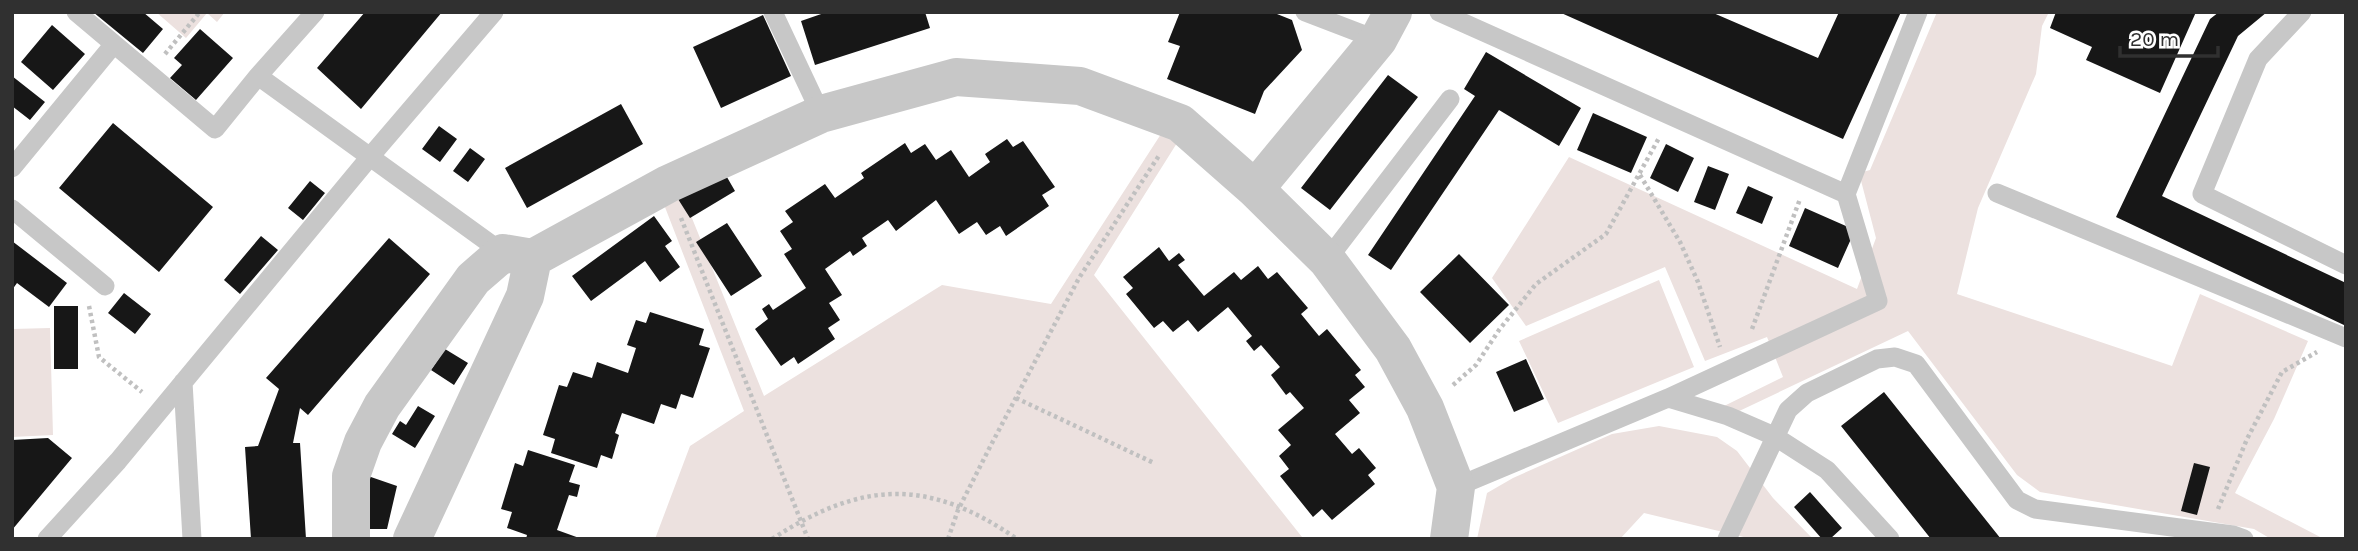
<svg xmlns="http://www.w3.org/2000/svg" width="2358" height="551" font-family="Karla,sans-serif">
	<rect width="100%" height="100%" fill="#fff"/>
	<!-- green -->
	<path fill="#ece1df" d="M156,12h69l-8,10 -10,-9 -21,25z
		M1937,12h112l-7,14 -6,48 -58,134 -21,86 215,72 28,-72 108,47 -34,78 -39,74 89,46h-53l-17,-10 -214,-37 -23,-17 -109,-144 -173,82 -13,-6 61,-30 -16,-40 -62,24 -40,-94 -139,59 -34,-48 77,-121 288,132 19,-51 -17,-65 11,-3z
		M1161,134l16,9 -83,132 208,262 6,2h-653l35,-93 54,-35 -81,-209 18,-11 83,205 178,-111 109,19z
		M1659,280l35,87 -136,56 -39,-82z
		M50,328l3,107 -41,2v-108z
		M1659,426l58,11 20,14 36,47 40,41h-61l-108,-26 -24,26h-143l10,-46 26,-15 99,-44z"/>
	<!-- building -->
	<path fill="#171717" d="M93,12h50l20,17 -20,24z
		M365,12h77l-81,97 -44,-41z
		M827,12h98l5,16 -115,37 -14,-44z
		M1180,12h92l20,8 10,30 -38,41 -9,23 -88,-35 13,-33 -12,-4z
		M1559,12h152l107,46 21,-46h62l-58,127z
		M2056,12h140l-36,81 -74,-33 6,-13 -42,-19z
		M2219,12h48l-29,24 -76,160 184,87v43l-230,-109 94,-198z
		M763,15l28,61 -70,32 -28,-61z
		M52,25l33,29 -32,36 -32,-28z
		M200,29l33,29 -37,42 -26,-22 12,-13 -8,-7z
		M1486,52l95,56 -22,38 -60,-36 -108,160 -23,-15 107,-159 -11,-7z
		M1388,75l30,22 -88,113 -29,-22z
		M12,76l33,26 -15,18 -18,-14z
		M621,104l22,40 -116,64 -22,-40z
		M1593,113l54,24 -16,36 -54,-23z
		M113,123l100,84 -54,65 -100,-84z
		M439,126l18,13 -17,23 -18,-13z
		M1007,139l6,8 10,-6 32,46 -13,8 7,11 -43,30 -6,-10 -14,9 -9,-13 -18,12 -23,-34 -40,31 -8,-11 -26,18 5,8 -14,10 -3,-5 -25,18 17,26 -13,8 11,17 -12,8 7,11 -37,25 -4,-7 -13,9 -26,-37 13,-10 -6,-10 7,-5 4,6 33,-22 -22,-34 8,-5 -12,-18 13,-9 -8,-11 40,-27 10,14 29,-20 -3,-5 44,-30 6,10 14,-9 11,16 15,-10 18,27 21,-15 -5,-8z
		M1666,144l28,14 -16,34 -28,-14z
		M470,148l15,11 -17,23 -15,-11z
		M1708,166l21,8 -14,36 -21,-8z
		M724,172l11,19 -45,27 -12,-19z
		M310,181l15,12 -22,27 -15,-12z
		M1748,186l25,11 -11,27 -26,-11z
		M1805,208l50,22 -17,38 -49,-22z
		M654,216l18,25 -7,5 15,21 -20,15 -15,-21 -54,40 -19,-25z
		M727,223l35,53 -31,20 -35,-54z
		M261,236l17,14 -38,44 -16,-14z
		M389,238l41,36 -122,141 -8,-7 -7,35h7l6,96h-55l-6,-92 13,-1 21,-57 -13,-11z
		M12,241l55,42 -18,24 -32,-24 -5,7z
		M1159,247l10,14 10,-8 6,7 -7,5 26,31 30,-24 7,8 17,-14 10,13 9,-7 31,36 -7,6 18,22 8,-7 34,41 -6,5 10,12 -16,13 11,13 -25,21 17,20 7,-6 17,20 -8,7 7,9 -43,36 -10,-11 -9,8 -33,-41 9,-7 -10,-13 12,-11 -13,-15 26,-22 -14,-16 -4,3 -15,-20 9,-8 -19,-22 -7,6 -8,-10 6,-5 -24,-29 -30,25 -10,-12 -15,12 -10,-11 -9,7 -28,-34 7,-6 -10,-11z
		M1459,254l50,51 -39,38 -50,-51z
		M124,293l27,21 -16,20 -27,-21z
		M54,306h24v63h-24z
		M650,312l54,17 -5,16 11,3 -17,50 -12,-4 -5,15 -15,-5 -7,20 -32,-11 -7,20 4,2 -7,24 -11,-4 -4,13 -46,-15 4,-14 -12,-4 16,-50 8,2 6,-15 19,6 5,-16 31,11 8,-25 -9,-3 9,-25 10,3z
		M445,349l23,14 -14,22 -23,-15z
		M1526,359l18,40 -30,13 -18,-40z
		M1884,392l117,147h-70l-90,-113z
		M418,406l17,10 -20,32 -23,-14 8,-13 6,4z
		M48,438l24,20 -60,72v-90z
		M528,450l47,15 -6,17 11,3 -3,12 -8,-2 -12,35 25,9h-56l1,-4 -20,-7 5,-16 -11,-3 14,-46 8,3z
		M2194,463l16,4 -13,48 -16,-4z
		M368,476l29,10 -10,43h-28z
		M1810,492l32,36 -12,11h-8l-28,-32z"/>
	<g fill="none" stroke-linecap="round" stroke-linejoin="round">
		<!-- path -->
		<path stroke="#c0c0c0" stroke-width="4.5" stroke-dasharray="3.5 3.5" stroke-linecap="butt" d="M165,54l35,-42
			M1640,175l40,67 18,40 22,65
			M681,218l127,321
			M89,306l10,51 43,35
			M1752,329l48,-130
			M1453,385l23,-20 23,-35 37,-46 70,-50 53,-96
			M1016,398l138,65
			M2218,509l29,-70 35,-67 35,-20
			M772,539c89,-58 156,-62 245,0
			M948,539l10,-29 33,-65 88,-167 81,-124"/>
		<!-- lane -->
		<path stroke="#c7c7c7" stroke-width="19" d="M76,12l139,117 43,-53 245,177
			M773,12l48,102
			M1305,12l73,28
			M1439,12l407,182
			M2302,12l-44,47 -56,135 144,71
			M258,76l57,-64
			M12,168l102,-124
			M1997,193l349,145
			M12,209l93,77
			M1327,260l123,-161
			M183,382l9,157
			M1668,398l210,-97 -32,-107 72,-182
			M1456,487l212,-89 60,18 46,20 53,34 63,69
			M47,539l71,-78 251,-303 125,-146
			M1727,539l61,-129 19,-17 70,-34 18,-2 21,7 101,136 18,9 198,26 11,4"/>
		<!-- street -->
		<path stroke="#c7c7c7" stroke-width="38" d="M1255,189l123,-149 15,-28
			M351,539v-63l12,-34 19,-36 91,-127 30,-26 30,5 135,-74 153,-70 135,-37 124,9 100,37 75,66 72,71 66,89 32,59 31,79 -7,52
			M412,539l113,-243 8,-38"/>
	</g>
	<!-- border -->
	<rect width="2358" height="551" fill="none" stroke="#303030" stroke-width="28"/>
	<!-- scale -->
	<path d="M2120 46v10h98v-10" fill="none" stroke="#303030" stroke-width="3.5"/>
	<text x="2130" y="46" font-size="21" fill="#303030" stroke="#ffffff" stroke-width="5" paint-order="stroke">20 m</text>
</svg>
